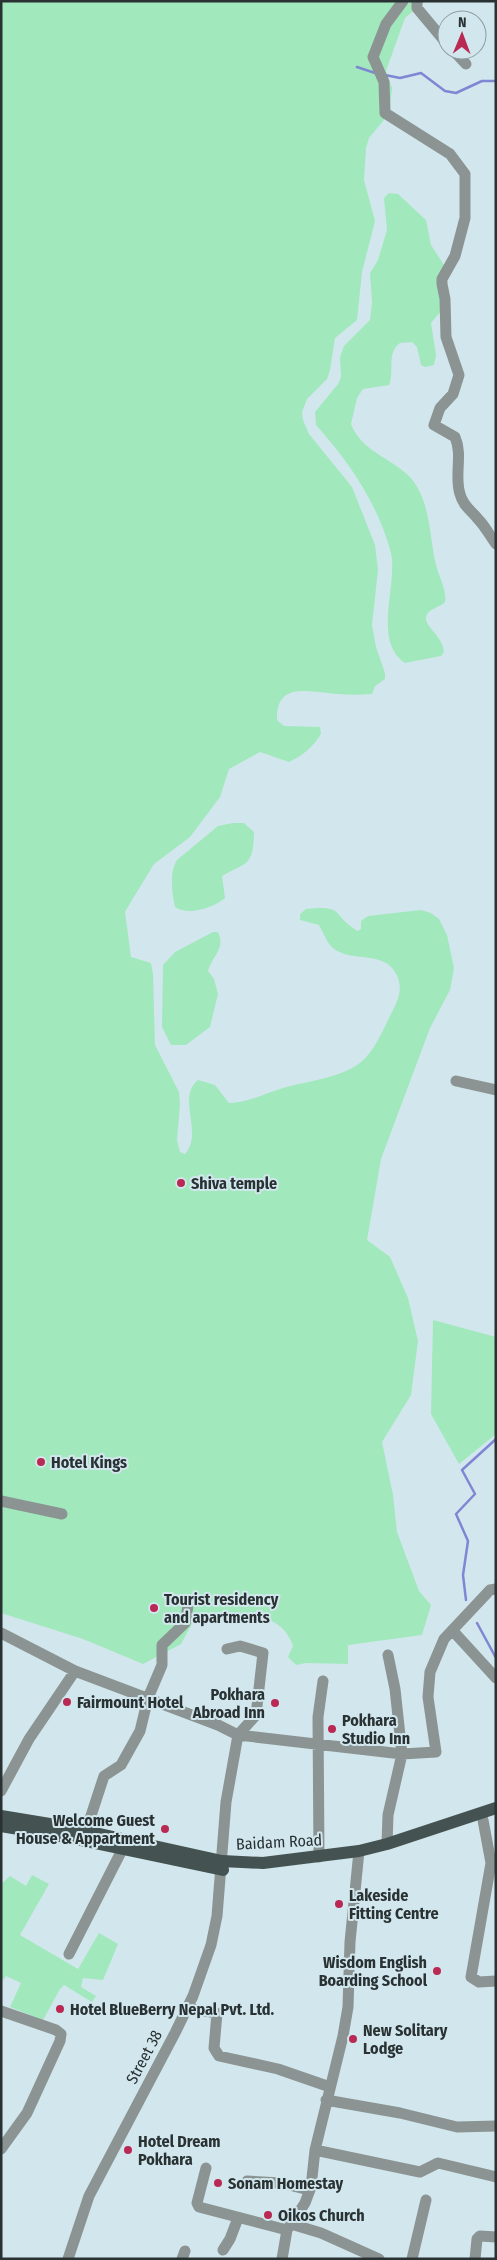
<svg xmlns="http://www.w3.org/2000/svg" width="497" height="2260" font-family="'Fira Sans Condensed',sans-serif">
	<rect width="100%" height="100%" fill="#d2e7ed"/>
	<!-- green -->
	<path fill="#a1e8bd" d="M1,1h424l-20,17 -19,53 6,17 -2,20 -2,7 -19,23 -3,10 -2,32 11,41 -13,51 -5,48 -22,18 -5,32 -3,9 -20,20 -5,13 1,8 6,14 43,53 23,58 3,25 -6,55 4,22 9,26v6l-10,7 -3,8c-15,1 -29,1 -44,-1 -24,-2 -52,-9 -51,27l7,6 36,1 1,7c-8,13 -19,22 -32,28l-29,-10 -31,17 -9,28 -30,40 -36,27 -22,36 -7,12 6,45 20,6 2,11 2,71 24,47 1,13 -3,35 3,12 5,2c19,-21 -9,-56 13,-74l17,5 14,18c19,0 34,-9 51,-14 25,-8 58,-10 80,-26 16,-13 23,-34 32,-51 8,-15 12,-28 1,-43 -13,-18 -49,-6 -63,-24 -4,-5 -7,-13 -11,-20l-19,-5v-6l6,-5c41,-4 24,6 52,22l3,-2v-8l7,-5 53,-6 10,3 8,6 8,16 7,33 -4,22 -20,38 -49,131 -14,81 23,17 18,41 10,43 -7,54 -29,47 11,53 4,37 22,59 12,14 -9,30 -74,10v19l-42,-1 -10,2 -8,-8 5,-11c-14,-42 -64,-30 -100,-24l-12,22 -38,20 -60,-25 -82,-26z
		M389,193l9,1 28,26 5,25 13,20 -2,45 -11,13 5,32 -2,10 -9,2 -4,-2 -4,-18 -5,-5 -12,1c-14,10 -5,28 -11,42l-26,4 -6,9 -6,26c11,28 39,33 59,53 21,24 19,59 26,88 3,12 11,25 9,37 -5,5 -13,6 -17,11 -9,11 15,21 16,39l-3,4 -36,7c-33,-22 -7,-78 -14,-110 -13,-49 -41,-90 -75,-128l-1,-13 23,-28 3,-7 -1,-20 4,-11 26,-26 2,-18 -2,-29 8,-13 9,-30 -3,-32z
		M233,823h11l10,9c-1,35 -6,29 -32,44l3,22c-12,10 -37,18 -50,9 -3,-15 -6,-34 2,-47l41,-34z
		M213,932h5c8,17 -6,24 -10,39l6,8 4,15 -8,33 -24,18h-15l-9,-18 1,-62 12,-13z
		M433,1320l63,17v97l-37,30 -28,-50z
		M32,1875l17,9 -29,51 58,34 21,-36 19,11 -15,36 -20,-2 -2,9 15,9 -4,6 -28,-17 -4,4 -17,31 -33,-13 11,-24 -15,-7 -5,7v-99l9,-8 16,10z"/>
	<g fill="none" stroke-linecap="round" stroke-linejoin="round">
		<!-- stream -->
		<path stroke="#7f86d3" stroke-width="2.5" d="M357,67l18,6
			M385,75l15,3 21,-5 24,18 11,2 26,-12h14
			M466,1600l-3,-25 5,-34 -12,-27 19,-20 -13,-24 34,-31
			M477,1623l19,35"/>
		<!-- minor -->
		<path stroke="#8b9492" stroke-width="11" d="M403,1l-17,23 -13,33 11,25 1,31 65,41 15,20v44l-10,38 -13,23v5l3,15 1,38 13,38 -6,19 -13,14 -6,17 21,12c8,18 -1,39 5,57 3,12 11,16 18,25 7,7 12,17 18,25
			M417,1v7l30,36
			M453,50l13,14
			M456,1081l40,9
			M1,1501l61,13
			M453,1631l43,47
			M1,1633l74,38 143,54 20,10 164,19 -7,-65 -7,-34
			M1,1791l28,-52 46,-68
			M483,1820l8,43 -20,114 8,5 17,-1
			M86,1831l18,-55 17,-11 19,-34 8,-33 14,-33v-20l23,-22 4,-23
			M387,1844l1,-29 14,-61 34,-2 -8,-55 2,-25 14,-33 46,-49 6,-1
			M319,1857l-1,-140 5,-36
			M69,1954l53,-104
			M187,2008l30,5 -3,35 5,8 59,13 52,18
			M1,2011l55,19 5,4 -1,7 -33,72 -26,36
			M326,2100l74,13 57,14 39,-1
			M315,2150l100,21 5,1 18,-9 58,14
			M206,2168l-9,35 2,4 88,23
			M247,2181l34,2 28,7
			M291,2224l30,9 58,26
			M223,2250l7,-11 8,-21
			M68,2259l21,-63 86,-163 18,-37 18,-51 6,-29 9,-114 12,-67 18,-20 7,-62 -23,-7 -13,3
			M182,2259l3,-8
			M282,2259l5,-29 18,-27 6,-16 4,-37 28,-114 5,-29 2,-65 9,-91
			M412,2259l14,-59
			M475,2259l2,-20 3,-3 16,1"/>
		<!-- major -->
		<path stroke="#445351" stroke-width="12" d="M1,1816l67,11 154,34 41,2 96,-12 28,-7 109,-36
			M1,1826l65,11 157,33"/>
	</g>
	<!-- markers -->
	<g fill="#b92954" stroke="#d2e7ed" stroke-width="2">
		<circle cx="181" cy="1183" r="5"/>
		<circle cx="41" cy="1462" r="5"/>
		<circle cx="154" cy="1608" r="5"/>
		<circle cx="67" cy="1702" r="5"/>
		<circle cx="275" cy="1703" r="5"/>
		<circle cx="332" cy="1729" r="5"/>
		<circle cx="165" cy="1829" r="5"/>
		<circle cx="339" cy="1904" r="5"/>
		<circle cx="437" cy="1971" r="5"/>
		<circle cx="60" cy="2009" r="5"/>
		<circle cx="353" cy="2039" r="5"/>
		<circle cx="128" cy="2150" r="5"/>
		<circle cx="218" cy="2183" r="5"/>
		<circle cx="268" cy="2215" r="5"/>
	</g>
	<g text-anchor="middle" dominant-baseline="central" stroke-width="4" stroke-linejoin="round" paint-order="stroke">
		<!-- poi labels -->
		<g font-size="16" font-weight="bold" fill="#293133" stroke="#d2e7ed" text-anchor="start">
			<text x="191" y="1183">Shiva temple</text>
			<text x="51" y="1462">Hotel Kings</text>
			<text x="164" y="1599">Tourist residency<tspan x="164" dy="18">and apartments</tspan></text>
			<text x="265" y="1694" text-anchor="end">Pokhara<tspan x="265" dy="18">Abroad Inn</tspan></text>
			<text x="77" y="1702">Fairmount Hotel</text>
			<text x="342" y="1720">Pokhara<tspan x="342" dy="18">Studio Inn</tspan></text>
			<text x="155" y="1820" text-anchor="end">Welcome Guest<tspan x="155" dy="18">House &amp; Appartment</tspan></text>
			<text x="349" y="1895">Lakeside<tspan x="349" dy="18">Fitting Centre</tspan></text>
			<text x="427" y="1962" text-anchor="end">Wisdom English<tspan x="427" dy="18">Boarding School</tspan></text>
			<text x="70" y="2009">Hotel BlueBerry Nepal Pvt. Ltd.</text>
			<text x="363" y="2030">New Solitary<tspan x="363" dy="18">Lodge</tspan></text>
			<text x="138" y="2141">Hotel Dream<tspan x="138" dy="18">Pokhara</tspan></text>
			<text x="228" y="2183">Sonam Homestay</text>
			<text x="278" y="2215">Oikos Church</text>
		</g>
		<!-- street labels -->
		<g font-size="16" fill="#293133" stroke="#d2e7ed">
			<text transform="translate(279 1842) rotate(-3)">Baidam Road</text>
			<text transform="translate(144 2057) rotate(-62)">Street 38</text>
		</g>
	</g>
	<!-- border -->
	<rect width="497" height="2260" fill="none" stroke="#293133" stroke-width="5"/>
	<!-- north arrow -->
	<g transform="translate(462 35) rotate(1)"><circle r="24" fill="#d2e7ed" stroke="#8e9ea3"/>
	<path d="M0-4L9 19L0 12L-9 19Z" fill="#b92954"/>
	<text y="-8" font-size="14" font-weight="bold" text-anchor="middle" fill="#293133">N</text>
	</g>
</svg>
